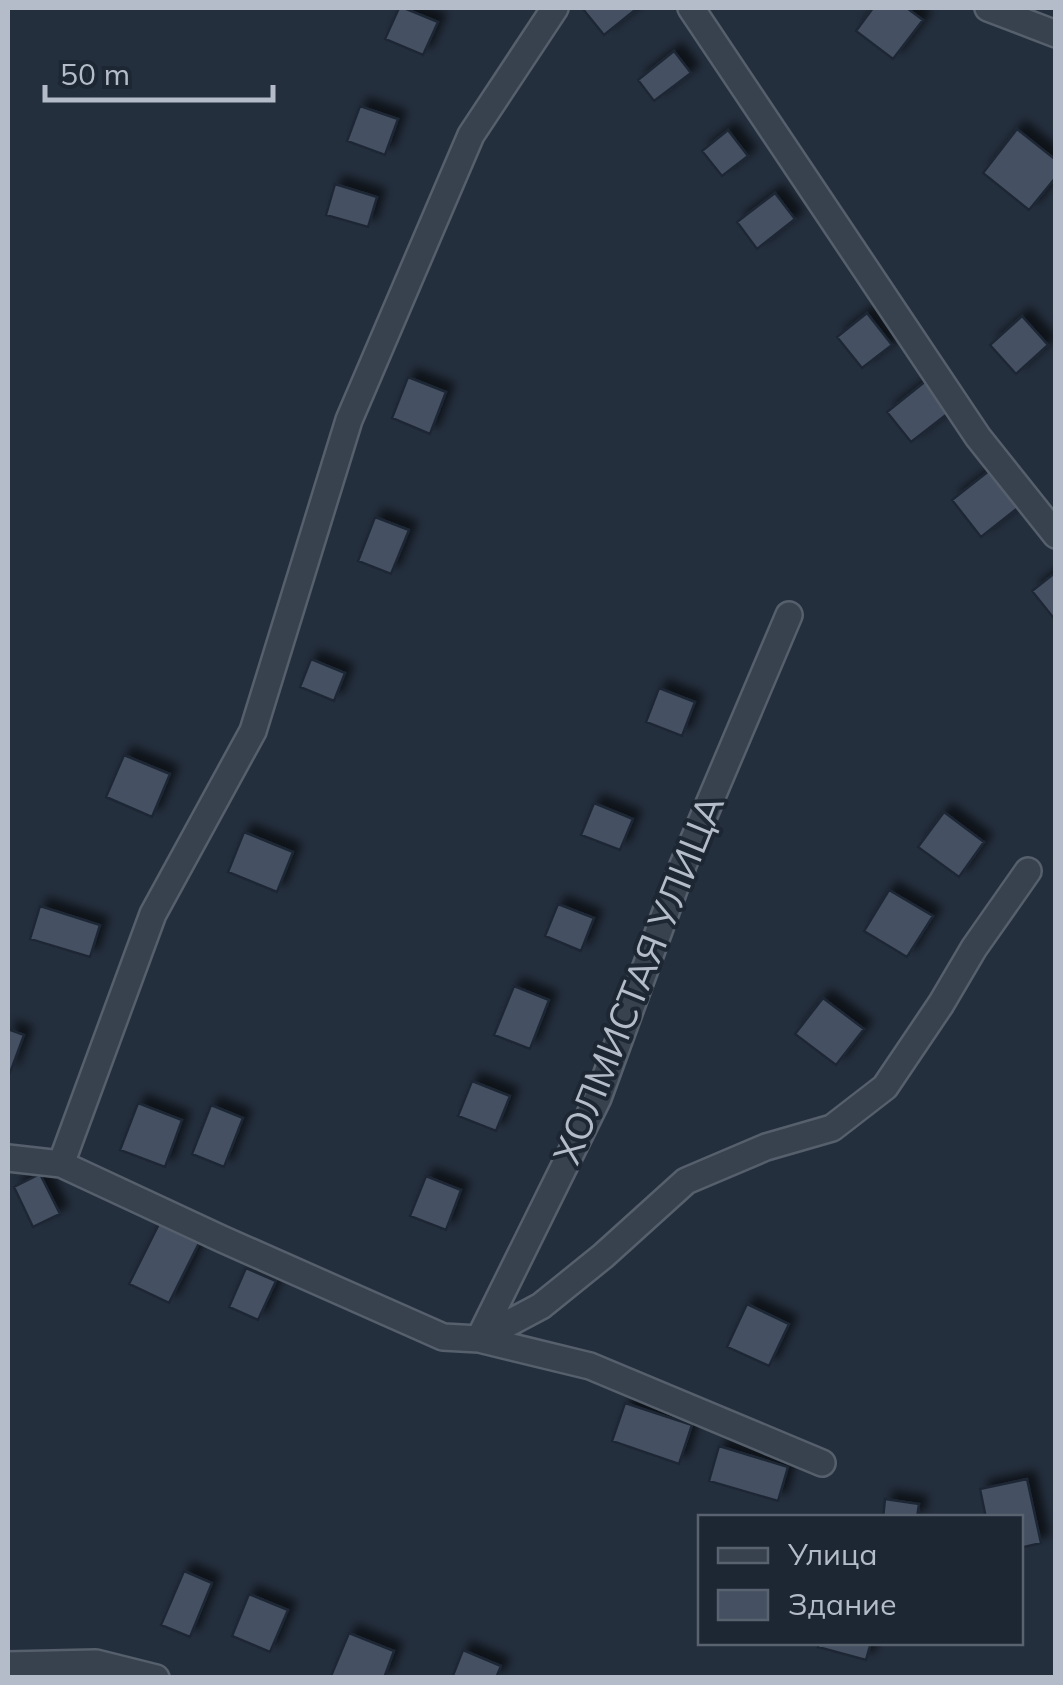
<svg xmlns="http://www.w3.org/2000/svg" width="1063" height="1685" font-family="Mulish,sans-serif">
	<defs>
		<filter id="shadow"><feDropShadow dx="8" dy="-8" stdDeviation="5" flood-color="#0009"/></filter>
	</defs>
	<rect width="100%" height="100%" fill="#242f3e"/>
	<!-- building -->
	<path fill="#455162" stroke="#1f2835" stroke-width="2.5" filter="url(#shadow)" d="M399,8h5l34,14 -15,33 -38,-16z
		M582,8h51l2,2 -31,25z
		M873,8h34l16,12 -30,39 -37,-28z
		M674,51l17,22 -37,28 -16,-21z
		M360,106l38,13 -13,36 -38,-14z
		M1017,129l39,31v17l-27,33 -46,-37z
		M728,130l20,26 -26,20 -20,-25z
		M335,184l42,13 -9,30 -42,-12z
		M775,193l20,26 -38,30 -20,-27z
		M867,313l25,32 -30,23 -25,-31z
		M1022,316l26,29 -32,29 -26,-29z
		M408,377l38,15 -16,42 -38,-16z
		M927,380l24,31 -40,31 -24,-30z
		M990,470l29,37 -38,30 -29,-37z
		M375,517l34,13 -18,44 -33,-13z
		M1056,572v49l-24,-30z
		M311,659l34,14 -11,28 -34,-14z
		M659,688l36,14 -13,34 -36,-14z
		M124,755l46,19 -18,43 -46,-20z
		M594,803l39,16 -13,31 -39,-15z
		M944,812l40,30 -25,35 -41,-30z
		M244,832l49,20 -16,40 -49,-20z
		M889,890l44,26 -26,41 -43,-26z
		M558,904l36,14 -13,33 -36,-15z
		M40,906l60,19 -10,32 -60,-18z
		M514,986l35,14 -19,49 -36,-14z
		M823,998l41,31 -28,36 -41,-31z
		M8,1029l16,6 -14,38 -2,-1z
		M472,1081l38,15 -14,35 -38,-15z
		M138,1103l44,17 -17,47 -45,-17z
		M211,1105l32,13 -19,49 -32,-13z
		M40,1174l20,40 -27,13 -19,-40z
		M426,1176l35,14 -15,40 -36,-14z
		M159,1224l40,19 -30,60 -40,-19z
		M246,1268l30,13 -18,39 -29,-13z
		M747,1304l42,20 -20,42 -42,-19z
		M625,1403l67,22 -13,39 -67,-23z
		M719,1446l69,21 -10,34 -69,-20z
		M1027,1479l14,64 -21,5v-30h-34l-6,-29z
		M885,1499l34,5 -2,14h-34z
		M184,1571l28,12 -22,54 -29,-12z
		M249,1594l39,16 -18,42 -38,-16z
		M349,1633l45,18 -10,27 -53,-2z
		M819,1642h52l-5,18 -48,-13z
		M463,1650l38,16 -5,12h-44z"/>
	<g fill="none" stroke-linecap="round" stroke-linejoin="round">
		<!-- minor casing -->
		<g stroke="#565f6c" stroke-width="30">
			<path id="minor" d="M691,8l287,429 78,98
				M988,8l68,26
				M8,1158l53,6 161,75 221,98 36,2 111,27 232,97
				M61,1164l92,-250 100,-183 96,-311 122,-285 84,-127
				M479,1339l119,-241 85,-233 106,-250
				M479,1339l62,-33 62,-50 83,-75 80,-34 66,-19 53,-41 56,-83 33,-56 54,-77
				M8,1665l88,-2 60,15"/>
		</g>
		<!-- minor -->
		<use href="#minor" stroke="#38414e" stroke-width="25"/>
	</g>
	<g text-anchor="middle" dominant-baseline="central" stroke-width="8" stroke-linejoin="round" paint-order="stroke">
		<!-- street labels -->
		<g font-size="38" fill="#b4bcc9" stroke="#1d2633">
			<text transform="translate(638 979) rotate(-68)">ХОЛМИСТАЯ УЛИЦА</text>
		</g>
	</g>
	<!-- border -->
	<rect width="1063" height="1685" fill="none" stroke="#b4bcc9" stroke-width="20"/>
	<!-- legend -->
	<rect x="698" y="1515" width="325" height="130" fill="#1d2633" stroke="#59626f" stroke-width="2.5"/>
	<rect x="718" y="1548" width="50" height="15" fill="#38414e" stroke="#59626f" stroke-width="2.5"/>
	<text x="788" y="1565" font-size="30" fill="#b4bcc9">Улица</text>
	<rect x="718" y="1590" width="50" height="30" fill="#455162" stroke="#59626f" stroke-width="2.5"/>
	<text x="788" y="1615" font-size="30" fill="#b4bcc9">Здание</text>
	<!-- scale -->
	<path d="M45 85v15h228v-15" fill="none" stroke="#b4bcc9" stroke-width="5"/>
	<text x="60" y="85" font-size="30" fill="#b4bcc9" stroke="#1d2633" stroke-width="8" paint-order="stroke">50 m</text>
</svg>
